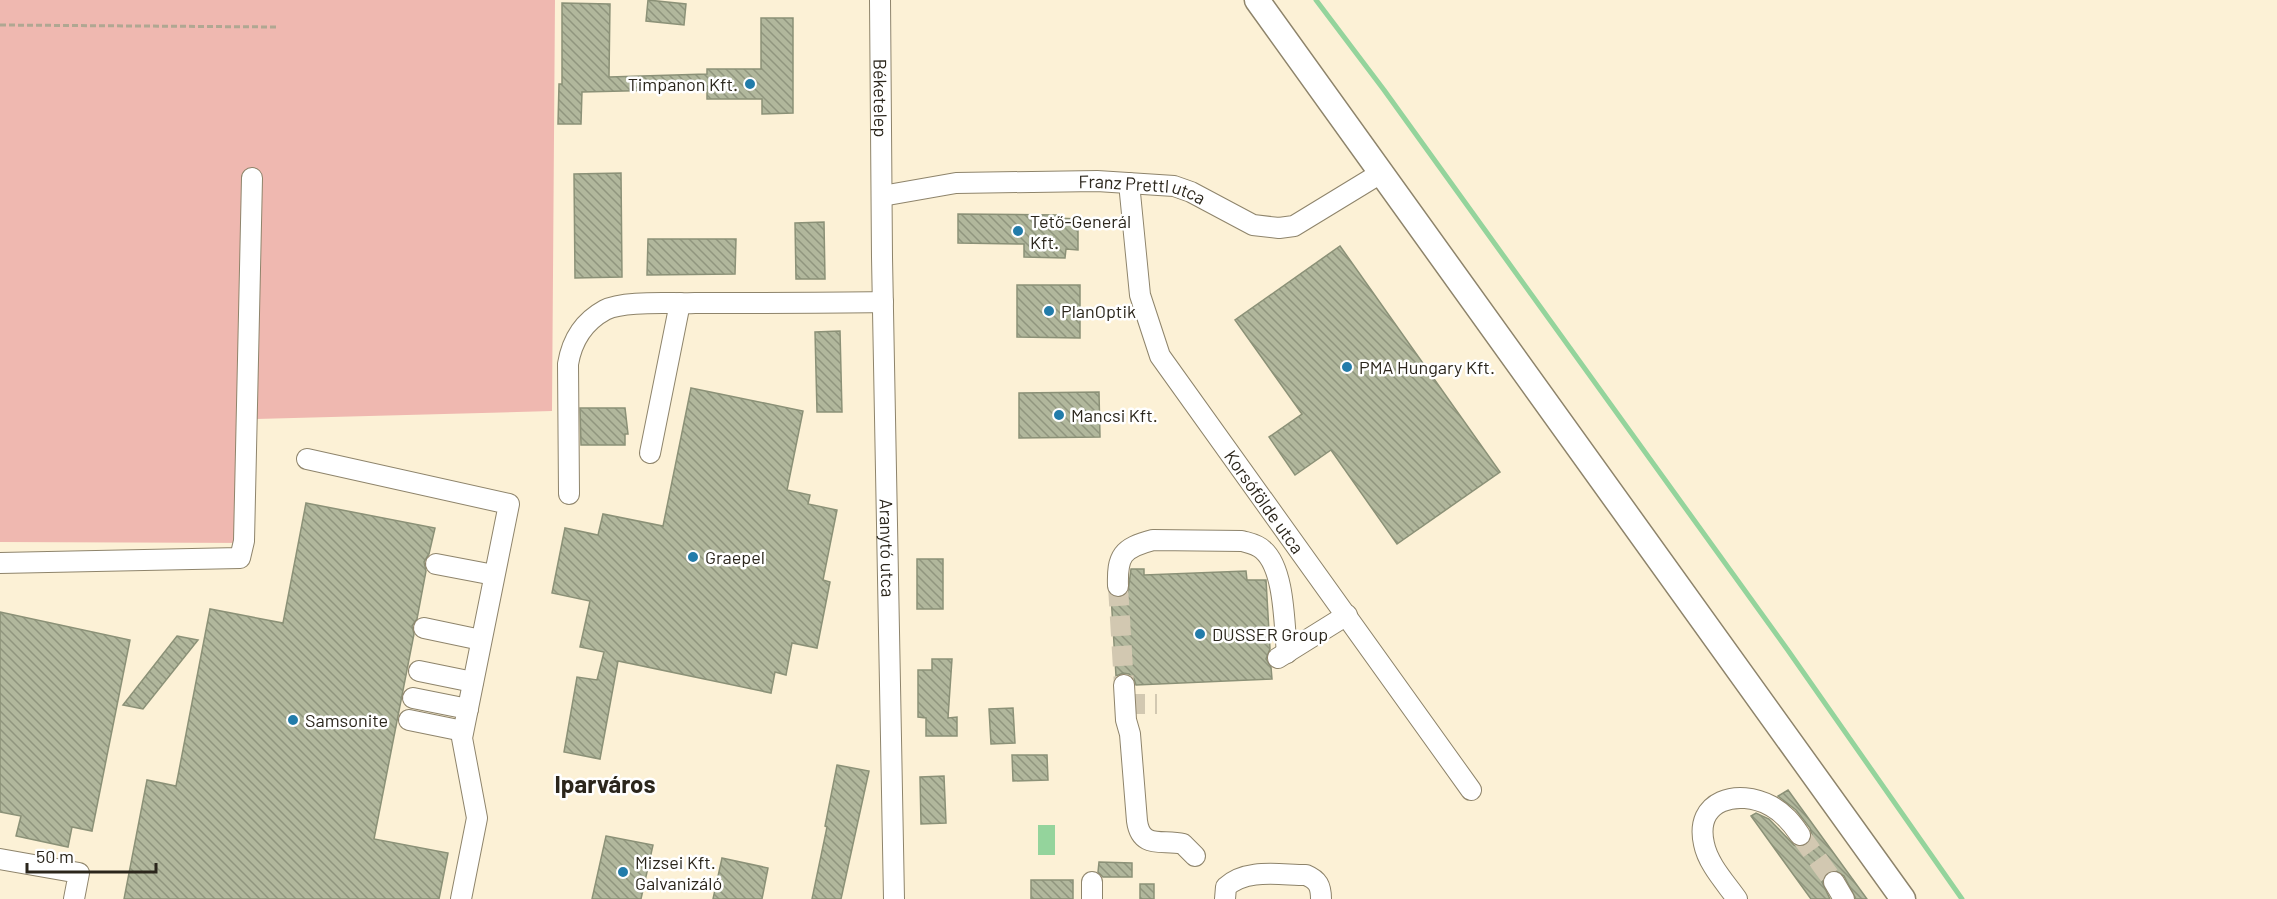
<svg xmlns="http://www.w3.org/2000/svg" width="2277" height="899" font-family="Barlow,sans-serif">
	<defs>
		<pattern id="building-back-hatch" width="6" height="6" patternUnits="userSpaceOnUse" patternTransform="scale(1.5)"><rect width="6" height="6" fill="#b1b79c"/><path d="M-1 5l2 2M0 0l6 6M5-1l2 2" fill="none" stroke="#90957e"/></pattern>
	</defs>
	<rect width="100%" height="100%" fill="#fcf1d6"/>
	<!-- grass -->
	<path fill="#efb8b0" d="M0,0h555l-3,411 -296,8 -2,124 -254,-1z"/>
	<!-- water -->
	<path fill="#94d49c" d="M1038,825h17v30h-17z"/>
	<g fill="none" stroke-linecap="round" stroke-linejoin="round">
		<!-- stream -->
		<path stroke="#94d49c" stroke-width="5" d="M1316,0l68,90 403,559 175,250"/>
	</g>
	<!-- building -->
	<path fill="url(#building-back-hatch)" stroke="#8b9177" stroke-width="1.5" d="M648,0l38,4 -2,21 -38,-4z
		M562,3l48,1 -1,73 98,-3v-5h54v-51h32v95l-31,1v-15h-55v-10l-125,3 -1,32h-23l1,-40h3z
		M621,173l1,104 -47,1 -1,-104z
		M958,214l99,1v3l21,1v31l-12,-1 -1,9 -41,-1v-13l-66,-1z
		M824,222l1,57h-29l-1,-56z
		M648,239h88l-1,35 -88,1z
		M1340,246l160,226 -103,72 -66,-94 -36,25 -26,-38 33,-23 -67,-94z
		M1017,285h63v53l-63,-1z
		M840,331l2,81h-25l-2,-80z
		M691,388l112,23 -16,79 23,5 -2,9 29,6 -14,70 7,2 -13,66 -25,-5 -6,32 -11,-3 -4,21 -153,-32 -18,98 -36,-7 13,-75 20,3 7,-28 -24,-5 10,-46 -38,-8 13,-65 33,7 5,-21 60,12z
		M1099,392l1,45 -81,1v-45z
		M580,408h45l3,26h-3v11h-44z
		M306,503l129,25 -6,26 -5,8 2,9 -9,48 -5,7 2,8 -40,205 74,14 -9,46h-315l23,-119 29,6 34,-177 73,14z
		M917,559h26v50h-26z
		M1131,569h13v6l102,-4 1,9h19l4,69 -4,10 5,8 1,12 -136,6 -2,-6 -5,-5 -6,-1 -7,3 -5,-81 8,3 9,-6z
		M0,612l130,28 -38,191 -20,-4 -4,20 -52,-11 5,-20 -21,-4z
		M177,636l21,4 -55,69 -20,-4z
		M932,659h20l-4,59 9,-1v19h-31v-18l-8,-1v-47h14z
		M1013,708l2,35 -24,1 -2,-35z
		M1012,755h35l1,25 -35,1z
		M837,765l32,6 -28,128h-29l15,-72 -2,-1z
		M944,776l2,47 -25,1 -1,-47z
		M1788,790l26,36 53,73h-11l-12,-23 -10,-6 -7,2 -5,10 8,17h-19l-34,-47 -26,-36 5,-3 13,6 25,26 6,2 7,-2 5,-10 -2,-7 -14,-18 -18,-14z
		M606,836l47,9 -12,54h-49z
		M722,858l46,10 -6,31h-49z
		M1099,862l33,1v14h-29l-5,-5z
		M1031,880h42v19h-42z
		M1140,884h14v15h-14z"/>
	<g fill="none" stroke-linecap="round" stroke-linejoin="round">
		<!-- minor-tunnel -->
		<path stroke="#d2c8b1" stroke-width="20" stroke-dasharray="20 10" stroke-linecap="butt" d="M1118,586l6,99
			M1125,704h32
			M1800,835l34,47"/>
		<!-- minor casing -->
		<g stroke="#8e846b" stroke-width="22">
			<g id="minor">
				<path id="s1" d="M880,0l2,257 12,642"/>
				<path id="s2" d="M1129,183l11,112 20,61 311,434"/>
				<path id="s3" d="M882,196l74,-13 141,-2 77,5 17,6 62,33 26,3 15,-2 87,-53"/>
				<path d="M650,453l30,-150"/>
				<path d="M307,459l202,45 -47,234 15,80 -16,81"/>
				<path d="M569,494l-1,-130c4,-24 15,-42 37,-54 19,-10 68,-6 90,-7 63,0 125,0 188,-1"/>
				<path d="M0,563l240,-5 4,-17 8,-363"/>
				<path d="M436,564l58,11"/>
				<path d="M1118,586c-1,-30 4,-38 35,-46l89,1c7,2 15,3 21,9 22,19 21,75 24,103"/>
				<path d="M424,628l57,12"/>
				<path d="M1278,658l69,-43"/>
				<path d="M419,671l54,11"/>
				<path d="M1124,685l2,35 4,14 7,87c4,29 26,18 46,23l12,12"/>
				<path d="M413,698l55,11"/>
				<path d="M409,720l54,11"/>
				<path d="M0,859l79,14 -5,26"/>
				<path d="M1092,882v17"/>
				<path d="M1834,882l10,17"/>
				<path d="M1225,899l1,-12c20,-19 54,-12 80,-12 12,5 15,11 15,24"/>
				<path d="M1737,899c-12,-17 -29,-35 -33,-55 -10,-44 34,-56 67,-38 13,7 21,17 29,29"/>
			</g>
		</g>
		<!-- major casing -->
		<g stroke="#8e846b" stroke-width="27">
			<path id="major" d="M1257,0l646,899"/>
		</g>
		<!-- path -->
		<path stroke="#b0a792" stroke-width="3" stroke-dasharray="6 3" stroke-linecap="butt" d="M0,25l276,2"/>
		<!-- minor -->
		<use href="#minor" stroke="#fff" stroke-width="20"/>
		<!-- major -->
		<use href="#major" stroke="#fff" stroke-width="24"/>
	</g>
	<!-- markers -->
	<g fill="#227caa" stroke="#fff" stroke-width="2">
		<circle cx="750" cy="84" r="6"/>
		<circle cx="1018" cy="231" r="6"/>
		<circle cx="1049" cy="311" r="6"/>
		<circle cx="1347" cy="367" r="6"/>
		<circle cx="1059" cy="415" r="6"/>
		<circle cx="693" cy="557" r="6"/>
		<circle cx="1200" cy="634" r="6"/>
		<circle cx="293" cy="720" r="6"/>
		<circle cx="623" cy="872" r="6"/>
	</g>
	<g text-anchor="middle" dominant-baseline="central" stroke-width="5" stroke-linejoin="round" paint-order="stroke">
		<!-- poi labels -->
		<g font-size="18" fill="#2b261c" stroke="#fff" text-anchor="start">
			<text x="738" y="84" text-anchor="end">Timpanon Kft.</text>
			<text x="1030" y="221">Tető-Generál<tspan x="1030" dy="21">Kft.</tspan></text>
			<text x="1061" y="311">PlanOptik</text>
			<text x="1359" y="367">PMA Hungary Kft.</text>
			<text x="1071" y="415">Mancsi Kft.</text>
			<text x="705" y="557">Graepel</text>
			<text x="1212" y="634">DUSSER Group</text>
			<text x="305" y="720">Samsonite</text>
			<text x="635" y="862">Mizsei Kft.<tspan x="635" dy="21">Galvanizáló</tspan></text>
		</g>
		<!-- street labels -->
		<g font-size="18" fill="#2b261c" stroke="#fff">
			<text stroke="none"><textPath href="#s1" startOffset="98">Béketelep</textPath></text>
			<text stroke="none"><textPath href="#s3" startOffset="262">Franz Prettl utca</textPath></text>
			<text stroke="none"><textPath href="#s2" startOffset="356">Korsófölde utca</textPath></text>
			<text stroke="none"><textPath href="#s1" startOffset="548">Aranytó utca</textPath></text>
		</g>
		<!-- district labels -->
		<g font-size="24" font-weight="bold" fill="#2b261c" stroke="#fff">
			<text x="605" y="783">Iparváros</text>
		</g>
	</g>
	<!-- scale -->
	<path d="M27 863v9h129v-9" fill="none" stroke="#2b261c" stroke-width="3"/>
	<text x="36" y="863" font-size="18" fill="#2b261c" stroke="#ffffff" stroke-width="4.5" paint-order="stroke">50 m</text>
</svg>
